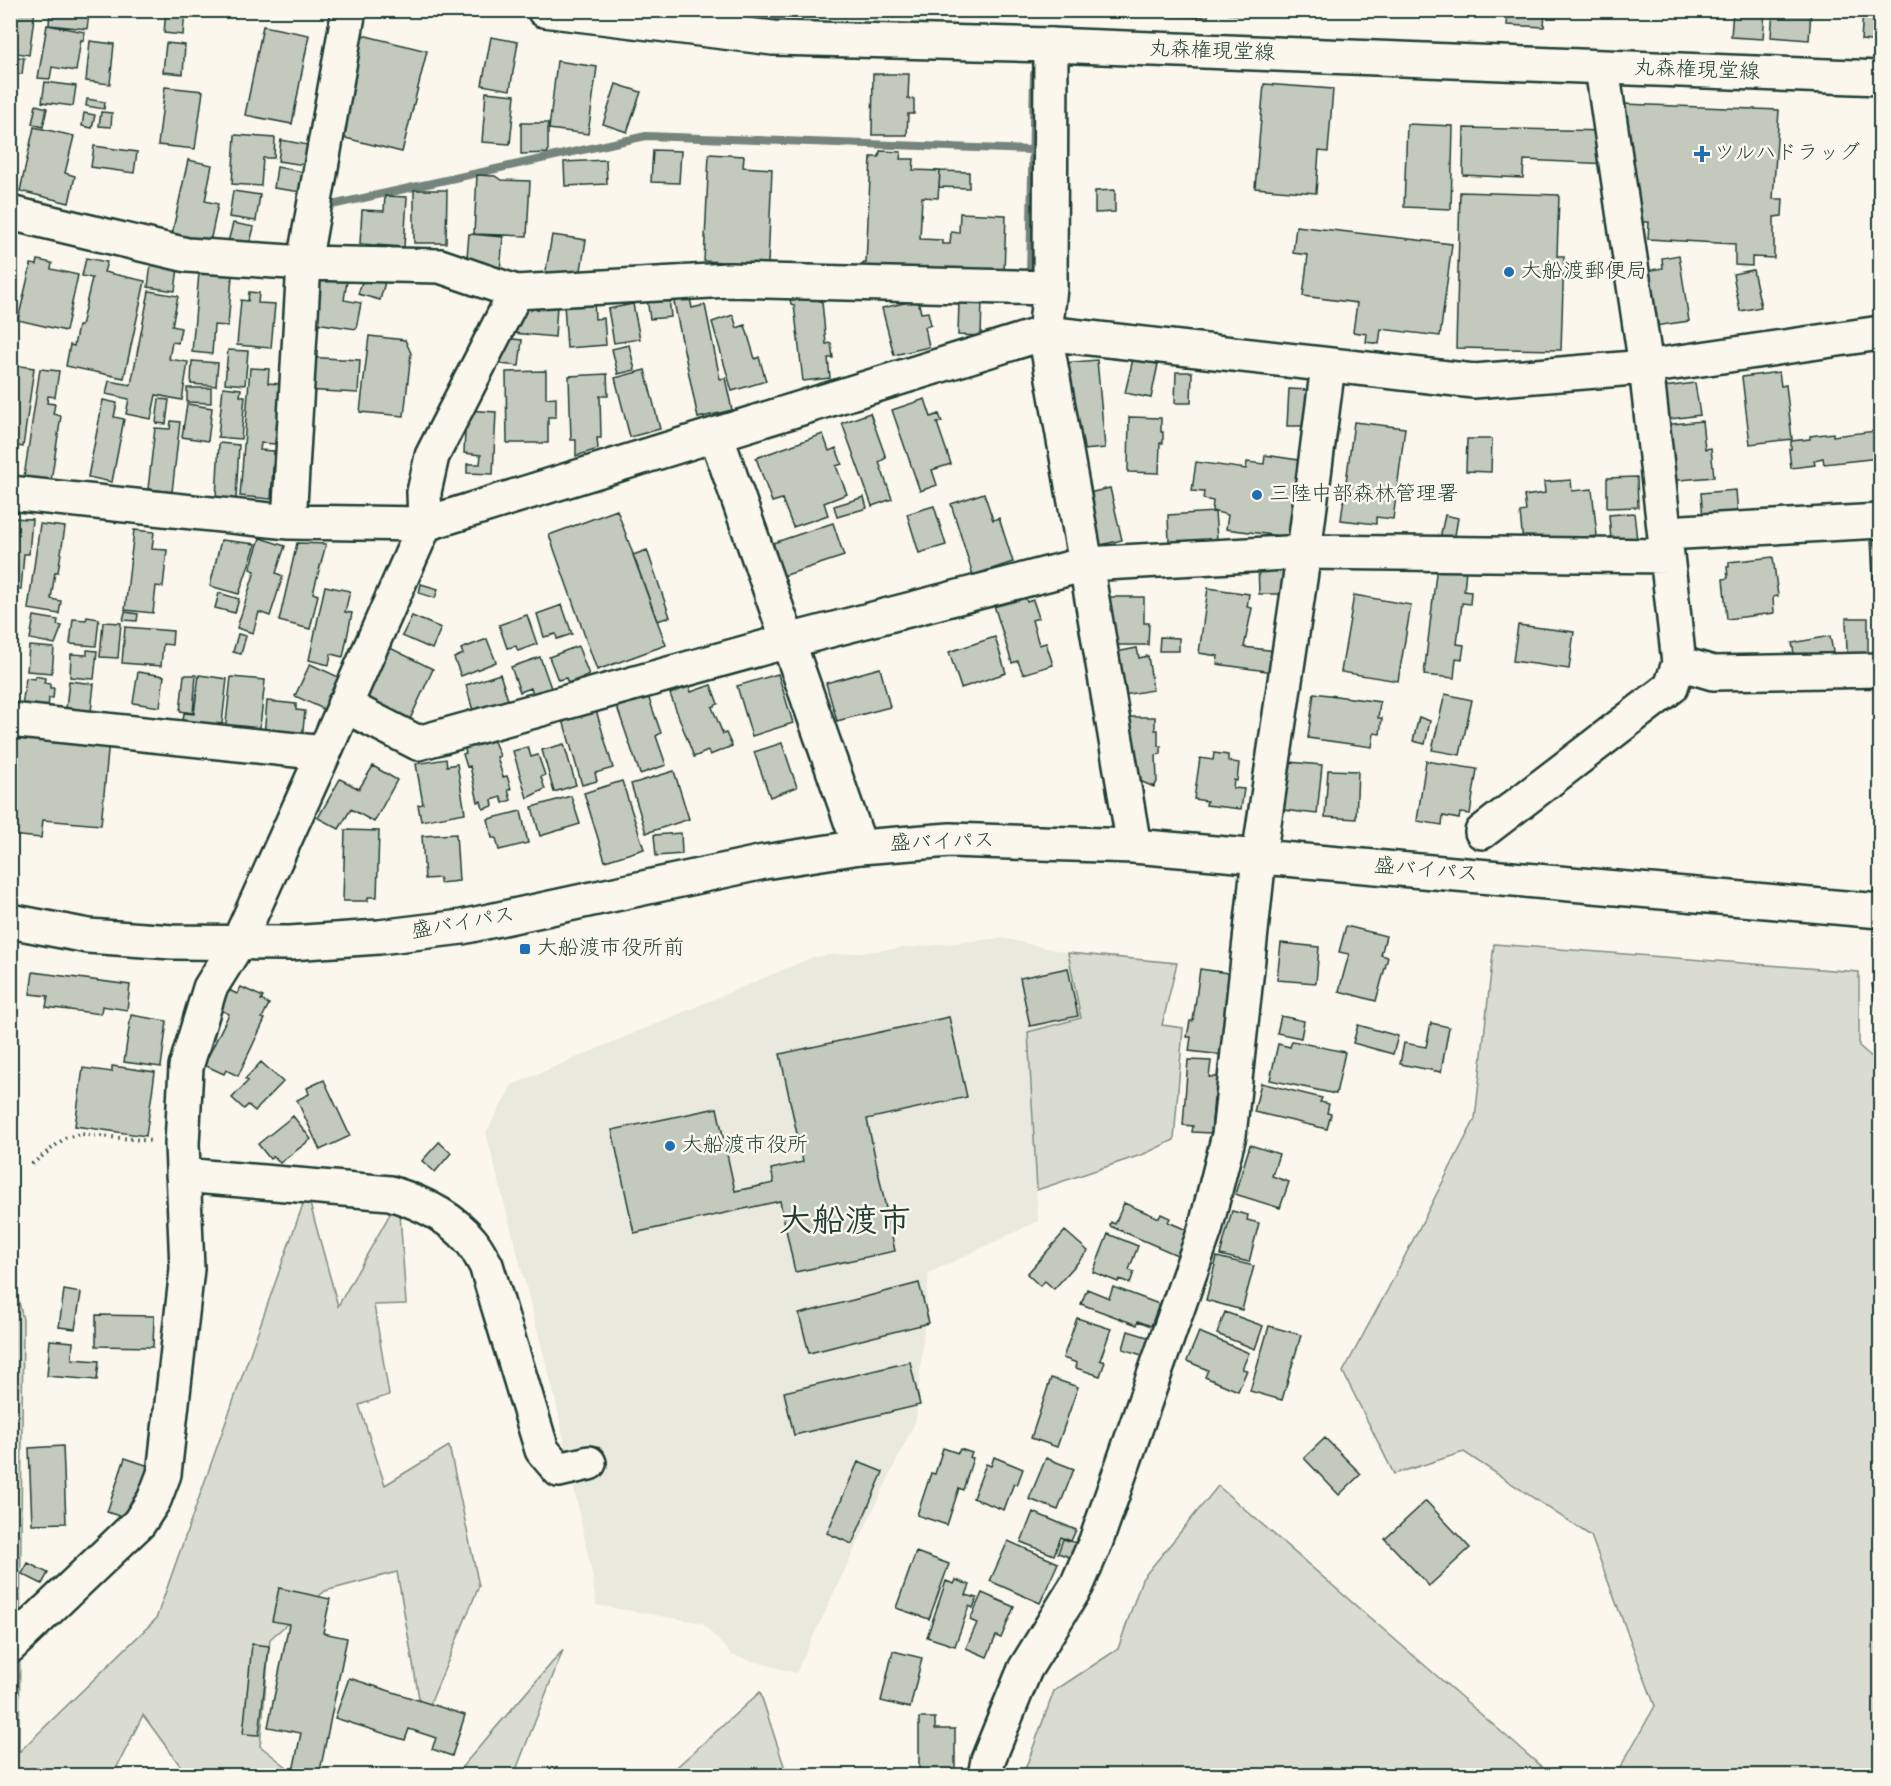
<svg xmlns="http://www.w3.org/2000/svg" width="1891" height="1786" font-family="'Indie Flower','Klee One',sans-serif">
	<rect width="100%" height="100%" fill="#fbf7ec"/>
	<filter id="ink" filterUnits="userSpaceOnUse"><feTurbulence type="fractalNoise" baseFrequency=".0167" numOctaves="2"/><feDisplacementMap in="SourceGraphic" scale="12" xChannelSelector="R" yChannelSelector="G"/><feConvolveMatrix kernelMatrix="1 2 1 2 8 2 1 2 1" color-interpolation-filters="sRGB"/></filter>
	<g filter="url(#ink)">
		<!-- built -->
		<path fill="#eae9de" d="M1003,938l65,15 13,65 -53,14 10,189 -109,52 -13,147 -120,253 -64,-18 -30,-32 -106,-18 -4,-31 -37,-176 -69,-265 26,-48 301,-128z"/>
		<!-- green -->
		<path fill="#dbdcd1" stroke="#7d8c82" stroke-width="1.5" d="M1494,944l365,28v74l21,18v711h-264l39,-69 -64,-170 -127,-84 -70,22 -51,-102 45,-83 87,-170z
			M1068,953l109,10 -15,62 21,3 -9,112 -30,14 -107,36 -9,-158 53,-14z
			M307,1193l31,113 61,-108 7,106 -32,1 15,90 -30,10 26,80 64,-39 30,140 -56,135 -26,-149 -72,19 -55,48 -10,107 37,29h-110l-44,-60 -30,60h-102l-1,-514 13,59 -4,432 137,-133z
			M1218,1486l333,289h-528l31,-84 64,-42 24,-70z
			M563,1650l-49,125h-59z
			M760,1692l27,83h-119z"/>
		<g fill="none" stroke-linecap="round" stroke-linejoin="round">
			<!-- stream -->
			<path stroke="#74847b" stroke-width="8" d="M1037,14v-4
				M326,210l1,-4 319,-70 386,14
				M1030,276l4,-202"/>
		</g>
		<!-- building -->
		<path fill="#c4c9be" stroke="#1f3d34" stroke-width="1.5" d="M16,10h19l-6,45 -18,-3z
			M50,10h32v3l7,1 -2,15 -38,-4z
			M166,10h19l-2,25 -19,-2z
			M1164,10h44v7l-44,-1z
			M1228,10h36l-1,6 -35,-2z
			M1508,10h37l-1,17 -37,-2z
			M1733,10h32l-2,29 -32,-2z
			M1773,10h38l-2,30 -38,-3z
			M1863,10h17v32l-19,-2z
			M47,25l38,7 -2,9 -2,-1 -5,31 -24,-4 -2,12 -12,-1z
			M263,26l46,9 -17,89 -47,-9z
			M362,35l65,16 -25,101 -65,-16z
			M491,37l27,5 -8,48 -28,-5z
			M90,41l24,3 -4,40 -24,-3z
			M166,43l19,2 -2,29 -20,-2z
			M13,56l11,2 -2,16 -12,-1z
			M557,61l40,6 -9,67 -39,-5z
			M873,74h36l-1,25h6v15h-6l-1,21h-35z
			M45,82l31,4 -3,20 -31,-4z
			M616,84l25,8 -14,40 -24,-8z
			M1264,84l69,5 -5,63 -9,-1 -3,42 -61,-5z
			M165,87l38,4 -8,58 -37,-4z
			M486,92l29,3 -5,49 -28,-2z
			M87,99l18,3 -1,7 -18,-3z
			M1623,104l156,6 -6,89h10l-1,17 -8,1v41l-22,-1v9l-17,-1v-21l-87,-5 1,-17h-14z
			M36,105l11,3 -4,19 -11,-3z
			M101,112l11,1 -1,14 -12,-1z
			M84,113l11,2 -3,13 -10,-2z
			M521,123h27v30l-27,1z
			M1407,124l46,2 -2,83 -47,-2z
			M34,127l40,9 -9,37 10,3 -6,27 -49,-12z
			M1464,128l143,3 2,33 -85,-4 -1,18 -60,-3z
			M235,135l40,3 -1,20h-11l-2,28 -29,-2z
			M281,140l27,5 -3,20 -27,-4z
			M94,146l43,6 -3,21 -43,-6z
			M653,150l28,1 -2,32 -28,-1z
			M880,151l21,1 -1,7h14l-1,11 27,1 -2,27 -16,-1 -2,42 22,1v4h8l1,-12 8,1 1,-20 46,2 -2,58 -141,-2v-8h3l5,-106h8z
			M709,154l35,2 -1,11 29,2 -4,95 -64,-3z
			M188,160l24,5 -7,36 13,3 -8,38 -38,-8z
			M606,160l1,24 -42,2 -1,-24z
			M277,167l27,5 -3,20 -27,-4z
			M940,171l29,1v16l-30,-1z
			M477,175l18,1 6,4 29,1 -3,55 -53,-2z
			M414,190h33l-1,53h-32z
			M1115,190v22l-20,1v-22z
			M233,191l27,4 -4,26 -27,-4z
			M1460,192l99,3 -2,61h7l-3,94 -105,-2z
			M385,196l22,1 -3,50 -44,-3 2,-34 22,1z
			M233,223l21,4 -5,20 -21,-5z
			M1296,226l156,18 -12,92 -59,-7 -2,15 -13,-2 1,-8 -14,-2 4,-29 -54,-7 5,-41 -15,-2z
			M469,234l34,3 -3,35 -34,-3z
			M552,235l34,5 -8,48 -34,-6z
			M1679,255l10,66 -34,5 -9,-55 17,-3 -1,-10z
			M86,258l21,4 -3,10 41,9 -21,97 -58,-12 4,-21 4,1 4,-20h3l11,-48 -10,-2z
			M38,260l14,3 -1,6 27,6 -12,56 -48,-11 13,-56 6,1z
			M151,264l27,3 -3,24 -27,-4z
			M317,270l31,5 -4,25 17,3 -5,26 -47,-7z
			M1753,270l8,37 -21,4 -7,-37z
			M199,273l33,3 -4,50 -14,-1 -2,29 -20,-2z
			M364,276l21,6 -5,18 -22,-6z
			M149,291l29,5 -6,30 9,2 -3,15 -6,-1 -3,17 19,3 -6,38 -26,-5 -5,24 -25,-5 3,-15 -23,-5 3,-13 22,4z
			M249,292l10,1 -1,10 17,1 -4,44 -34,-3 4,-45 7,1z
			M689,294l3,14 13,-3 15,74 5,-1 7,32 -34,8 -25,-121z
			M789,294l29,1v5l4,2 4,42 5,-1 2,15h-5l2,20 -27,3 -9,-76 -3,-1z
			M669,297l2,20 -21,2 -3,-20z
			M918,300l3,13 7,-1 3,13 -6,2 4,20 -35,8 -12,-47z
			M594,301l1,18 9,-1 2,27 -39,3 -3,-44z
			M959,301h23l-1,35 -23,-1z
			M515,303l42,2 -2,32 -42,-4z
			M633,304l7,35 -26,4 -6,-34z
			M733,315l4,13 8,-3 10,34 4,-2 7,24 -34,10 -20,-69z
			M369,336l36,4 6,13 -7,63 -44,-4z
			M503,338l19,2 -3,26 -18,-2z
			M629,345l6,25 -17,4 -6,-25z
			M228,350l20,1 -3,34 -20,-2z
			M305,357l55,3 -2,33 -54,-3z
			M1133,359l25,5 -7,34 -26,-5z
			M1097,360l8,88 -33,3 -8,-88z
			M192,361l26,2 -2,23 -25,-2z
			M14,365l20,3 -11,79 -13,-2v-54z
			M250,368l19,1 -1,14 12,1 -5,60 -14,-1 -1,7 14,1 -3,48 -31,-3z
			M40,369l19,2 -4,26 -7,-1 -1,7 8,1 -2,10 8,2 -10,65 -27,-4z
			M645,370l15,59 -30,8 -15,-59z
			M546,371v27l10,-1v20h-8v26h-41l-1,-71z
			M1176,372h16l-1,31h-16z
			M1779,372l2,14 5,-1 6,54 -42,5 -8,-67z
			M607,374l1,22h-8l1,42h-4l1,11 -22,7v-16h-5l-2,-64z
			M1695,383l5,32 -37,5 1,-33z
			M223,387l18,2 -1,7h5l-4,43 -23,-2z
			M187,388h24v15l-24,-1z
			M1289,389l21,1 -3,36h-20z
			M159,399l10,1 -3,24 -10,-1z
			M925,399l6,18 8,-3 3,8 -5,1 14,41 -19,6 5,15 -17,6 -28,-81z
			M103,400l14,3 -3,14 10,2 -12,63 -24,-5z
			M187,404l25,4 -4,33 -26,-4z
			M466,410l30,2 -3,62 -26,-1v-9h13l1,-9 -17,-2z
			M870,413l16,45 -7,4 13,37 -20,7 -30,-83z
			M1129,417l32,1v14h2v11h-3l-1,30 -31,-1z
			M171,421l9,1 -8,70 -24,-3 7,-61 15,1z
			M1702,421l3,28 6,-1 3,29 -46,4 -5,-56z
			M1354,422l51,6 -12,91 -17,-2v7l-35,-4z
			M1876,431l3,27 -55,6 -1,-6 -9,2 1,5 -24,3 -2,-19h2v-8l19,-2v-3l23,-3v3z
			M823,434l6,17 7,-3 6,16 -6,2 11,28 -23,9 4,12 -35,12 -11,-28 -10,3 -16,-44z
			M1467,439h25l-1,33 -25,-1z
			M219,443l20,2 -3,54 -20,-1z
			M1265,455l33,5 -9,77 -63,-8 2,-14 -16,-4 1,-10 -10,-2 1,-7 -12,-1 4,-29 50,7 1,-7 17,2z
			M1637,477l1,30 -31,1v-30z
			M1571,480l1,11 20,-2 5,47 -74,7 -3,-31 6,-1 -2,-15 21,-3 -1,-11z
			M1110,488l12,52 -34,8 -12,-52z
			M1736,490l2,26 -35,3 -2,-26z
			M984,493l9,27 6,-2 14,44 -40,13 -22,-71z
			M864,497l3,11 -30,9 -3,-11z
			M934,506l12,39 -27,8 -12,-39z
			M617,510l49,135 -69,25 -48,-135z
			M1215,512l2,27 -48,3 -1,-27z
			M1634,513l4,36 -26,3 -3,-37z
			M1445,515l13,3 -4,23 -14,-3z
			M10,518l22,1 -3,35h-5l-3,35 -11,-1z
			M833,523l11,33 -61,20 -10,-33z
			M40,524l25,3 -7,45h-3l-4,27 10,2 -2,13 -31,-5z
			M134,530l20,2 -2,17 15,1 -4,37 -7,-1 -3,27 -28,-3z
			M260,538l25,8 -9,27 7,3 -13,40 -11,-4 -6,21 -16,-5 18,-57 -5,-2z
			M1880,538v75h-5l-4,-74z
			M221,540l35,4 -17,50 -29,-8z
			M297,543l29,1 -13,49 5,2 -8,34 -31,-8z
			M647,550l23,67 -13,4 -24,-66z
			M1773,557l5,39 -5,1 1,16 -47,6 -4,-40 5,-1 -1,-11h2v-5z
			M1258,562h32l1,32h-32z
			M1437,565l29,4 -2,22 7,1 -1,12 -8,-1 -5,41 7,1 -2,14 -6,-1 -2,20 -30,-3z
			M421,584l17,5 -3,9 -16,-5z
			M325,586l25,5 -5,21 7,1 -9,44 -12,-3 -2,11 -20,-5z
			M1208,588l41,6 -2,13 5,1 -8,39 32,4 -3,21 -56,-8 1,-8 -19,-3z
			M10,592l8,1 -3,21 -5,-1z
			M1024,592l3,10 6,-2 6,18 -7,2 7,25 7,-2 7,22 -30,9 -5,-13 -6,2 -19,-61z
			M219,593l20,6 -4,14 -20,-5z
			M1354,595l57,10 -13,76 -57,-9z
			M1107,597h37v26h5l-1,22h-41z
			M562,605l10,29 -15,5 -1,-5 -12,3 -7,-23z
			M125,612l13,2 -1,7 -14,-1z
			M527,615l10,29 -19,7 -2,-5 -9,2 -8,-23z
			M34,616l24,4 -1,5 5,1 -7,18 -25,-5z
			M412,616l29,12 -9,21 -30,-13z
			M87,617l12,2 -3,27 -26,-2 3,-25 13,1z
			M1846,618h22v35h-21z
			M103,622l18,1 -3,35 -18,-1z
			M1518,625l56,7 -5,37 -56,-8z
			M125,627l48,4 -1,14 -9,-1 -2,22 -39,-3z
			M238,634l8,2 -5,18 -8,-2z
			M1830,636l4,21 -38,7 -4,-21z
			M995,637l11,36 -45,15 -12,-36z
			M1160,637l19,1v13h-20z
			M487,639l9,23 -35,14 -7,-18 9,-4 -2,-5z
			M382,644l51,25 -28,61 -52,-24z
			M29,646l25,2 -2,25 -25,-2z
			M578,646l11,29 -21,8 -2,-5 -8,2 -9,-23z
			M1137,648l2,10 9,-2 5,34 -35,6 -7,-43z
			M87,650l10,1 -3,28 -24,-2 1,-23 16,1z
			M540,657l11,31 -18,6 -2,-6 -11,4 -9,-25z
			M310,664l35,16 -15,32 -35,-16z
			M880,668l10,39 -53,14 -11,-38z
			M138,672l26,4 -4,31 -27,-4z
			M500,674l8,26 -35,11 -7,-26z
			M778,674l15,49 -41,13 -15,-50z
			M184,675h12l-3,38 -13,-2z
			M199,675l28,4 -6,53 -39,-5 2,-14 10,1z
			M35,676l10,2 -1,5 6,1v4h4l-1,10h-4l-1,11 -26,-3 4,-28 9,1z
			M231,677l34,3 -6,56 -34,-4z
			M69,681l25,3 -3,28 -25,-3z
			M711,685l7,19 -6,3 11,27 3,-1 6,13 -22,9 -2,-4 -14,6 -24,-63 19,-8 2,6z
			M1314,693l66,9 -2,16h4l-2,16 -6,-1 -2,14 -64,-9z
			M1445,694l27,6 -12,55 -28,-5z
			M648,696l13,37 -5,3 10,29 -26,9 -23,-67z
			M267,701l29,3v6l9,1 -3,28 -38,-3z
			M596,710l17,58 -18,5 2,8 -15,4 -19,-65z
			M1117,717h38v13h3v16h3v8l-5,1 1,27 -3,5 -19,-8z
			M1419,717l11,4 -5,23 -12,-3z
			M10,731l99,10 -8,84 -58,-5 -2,18 -31,-3z
			M491,734l9,22 -3,1 6,20 4,-1 4,13 -3,1 3,10 -8,3 -2,-6 -9,3 1,6 -10,3 -2,-8 -3,1 -8,-36 -3,1 -4,-13 3,-1 -3,-10z
			M782,743l15,44 -27,10 -16,-45z
			M564,744l12,41 -22,7 -12,-42z
			M528,747l3,10 7,-2 7,20 -4,2 4,12 -18,9 -14,-47z
			M1214,753l14,2v6l11,2 -2,18 -3,-1 -1,8 11,1 -3,20 -35,-4 1,-4 -13,-2 6,-41 13,2z
			M446,759l1,7 10,-2 8,49 -44,8 -3,-16 5,-1 -7,-40z
			M1426,761l51,8 -7,45 -10,-1 -1,6 -16,-3 -1,9 -25,-4z
			M1289,762l33,3 -5,49 -34,-4z
			M373,766l24,14 -23,42 -23,-13 -12,20 -21,-11 22,-39 19,10z
			M1328,770l30,1 -2,48 -31,-2z
			M674,771l15,48 -43,14 -15,-49z
			M622,781l22,68 -39,12 -21,-68z
			M571,796l9,28 -40,12 -8,-29z
			M521,811l7,32 -29,7 -3,-12h-4l-4,-19z
			M345,830l34,1 -2,66h-9v4h-25z
			M681,833l1,21 -26,2 -2,-21z
			M456,834l3,47 -19,2v-5l-15,1 -3,-43z
			M1346,926l40,10 -5,19 7,2 -12,44 -37,-10 10,-37 -10,-2z
			M1281,943l38,4 -3,36 -39,-3z
			M1068,968l10,48 -48,10 -10,-48z
			M1200,969l35,5 -12,81 -34,-4 2,-14h-4l3,-16h3z
			M33,972l97,13 -3,25 -25,-4 -1,8 -55,-7 2,-11 -18,-2z
			M1880,982v32h-3l-5,-30z
			M241,987l22,10 -2,3 8,4 -7,14 3,1 -27,57 -12,-6 -2,4 -20,-9 25,-51 -10,-5 10,-19 8,4z
			M131,1015l36,6 -6,46 -37,-5z
			M1281,1016l23,5 -3,17 -24,-5z
			M949,1017l18,80 -100,22 28,132 -100,21 -15,-71 -146,32 -22,-103 105,-22 18,83 39,-8 -3,-14 32,-7 -23,-108z
			M1431,1023l18,4 -8,45 -41,-8 4,-21 22,4z
			M1358,1025l40,11 -5,18 -40,-11z
			M1292,1041l53,11 -9,42 -66,-14 8,-36 12,3z
			M1188,1060l23,1 -2,16h14l-2,22 -7,-1 -3,35 -19,-1 1,-6 -10,-1z
			M261,1062l22,20 -28,29 -7,-6 -4,4 -12,-11 16,-17 -3,-2z
			M112,1066l43,6 -9,64 -71,-10 8,-58 29,4z
			M324,1080l26,56 -30,14 -23,-50 12,-6 -2,-6z
			M1261,1083l61,15 -2,4 9,2 -2,9 4,1 -4,15 -73,-17z
			M293,1116l18,23 -31,24 -6,-7 -4,3 -12,-15z
			M439,1142l12,11 -16,19 -13,-11z
			M1250,1145l29,9 -7,22 17,6 -9,26 -45,-14z
			M1124,1203l35,15 2,-4 9,4 -2,4 19,8 -10,25 -67,-29 1,-4 4,2z
			M1232,1211l16,4 -1,5 12,3 -10,39 -29,-7z
			M1065,1231l23,20 -34,38 -9,-8 -5,5 -13,-12z
			M1108,1234l30,12 -9,24 5,2 -4,11 -11,-4 -1,3 -25,-10z
			M1217,1257l37,9 -12,44 -36,-10z
			M919,1283l10,40 -120,30 -10,-39z
			M1113,1287l46,17 -8,22 -13,-5 -1,4 -56,-21 6,-15 22,9z
			M64,1290l17,3 -6,36 -16,-2z
			M1225,1312l38,14 -8,23 -38,-15z
			M96,1315l58,1 -1,31 -57,-1z
			M1077,1318l34,11 -11,31 5,2 -5,14 -24,-8 1,-5 -14,-5z
			M1269,1326l32,9 -19,65 -32,-9z
			M1128,1331l26,8 -6,18 -25,-8z
			M1199,1332l50,21 -7,16 5,1 -9,21 -33,-14 3,-7 -21,-9z
			M50,1340l23,2 -1,17 27,2 -2,19 -50,-4z
			M910,1362l10,43 -126,30 -10,-43z
			M1051,1378l27,9 -21,60 -26,-9z
			M1325,1438l36,36 -22,21 -35,-37z
			M63,1446l3,77 -34,1 -3,-76z
			M943,1448l15,5 2,-4 12,4 -2,4 3,1 -10,32 -4,-2 -12,37 -30,-10 14,-42 4,1z
			M994,1457l29,12 -6,16 -3,-2 -10,27 -31,-12 13,-34 5,2z
			M125,1458l24,8 -18,54 -24,-8z
			M1046,1458l28,11 -16,41 -29,-11z
			M858,1462l25,10 -31,72 -25,-11z
			M1426,1501l44,47 -41,38 -44,-47z
			M1033,1512l43,18 -5,11 -10,-4 -7,18 -33,-13z
			M1063,1539l17,5 -5,15 -17,-6z
			M1008,1541l50,22 -18,40 -50,-22z
			M916,1552l33,12 -20,55 -33,-11z
			M28,1563l20,10 -6,11 -20,-10z
			M956,1580l14,5 -4,10 11,3 -4,10 -4,-2 -14,40 -28,-9 19,-56 8,3z
			M279,1588l51,11 -7,34 24,5 -28,138h-27l9,-43 -33,-6 21,-103 -17,-3z
			M982,1593l32,14 -13,31 -5,-2 -9,21 -21,-9 11,-25 -7,-3z
			M252,1644l17,2 -10,89 -16,-1z
			M893,1651l29,7 -12,50 -29,-7z
			M349,1678l116,37 -13,41 -20,-7 4,-11 -27,-9 -4,11 -70,-22z
			M919,1718h16v11h20v47h-36z"/>
		<g fill="none" stroke-linecap="round" stroke-linejoin="round">
			<!-- minor casing -->
			<g stroke="#1f3d34" stroke-width="38">
				<path id="minor" d="M1051,45l-1,243 -5,45 41,231 48,282
					M10,213l177,42 117,8 136,3 76,26 212,-12 322,8
					M716,435l144,412
					M10,493l279,29 136,2 620,-191 429,48 172,-14 234,-34
					M289,522l15,-259 45,-253
					M1665,533l215,-12
					M1679,663l34,10 167,-3
					M344,705l74,38 370,-102 298,-77 218,-12 363,4
					M10,720l314,33
					M1482,832l189,-145 8,-24 -33,-296 -44,-299
					M183,1175l207,18c29,9 61,23 81,48 6,7 10,16 15,24l56,185 17,20 30,-7
					M10,1646l129,-123 15,-23 10,-26 23,-205 -5,-125 4,-77 24,-79 28,-45 86,-190 101,-229 -1,-32 8,-36 84,-164
					M985,1776l3,-16 37,-91 52,-84 19,-44 109,-311 24,-95 30,-278 45,-305 24,-186"/>
			</g>
			<!-- major casing -->
			<g stroke="#1f3d34" stroke-width="38">
				<path id="major" d="M544,10l229,28 278,7 829,33"/>
			</g>
			<!-- highway casing -->
			<g stroke="#1f3d34" stroke-width="38">
				<path id="highway" d="M10,921l78,15 84,6 118,1 89,-6 83,-10 302,-65 96,-15 90,-7 184,6 746,65"/>
			</g>
			<!-- path -->
			<path stroke="#1f3d34" stroke-width="4" stroke-dasharray="1.5 4.5" stroke-linecap="butt" d="M32,1164l33,-26 15,-4 72,7"/>
			<!-- minor -->
			<use href="#minor" stroke="#fbf7ec" stroke-width="33"/>
			<!-- major -->
			<use href="#major" stroke="#fbf7ec" stroke-width="33"/>
			<!-- highway -->
			<use href="#highway" stroke="#fbf7ec" stroke-width="33"/>
		</g>
	</g>
	<!-- markers -->
	<g fill="#1f6fb2" stroke="#fbf7ec" stroke-width="2">
		<path d="M1699 145h6v6h6v6h-6v6h-6v-6h-6v-6h6z"/>
		<circle cx="1509" cy="272" r="6"/>
		<circle cx="1257" cy="495" r="6"/>
		<rect x="519" y="943" width="12" height="12" rx="3"/>
		<circle cx="670" cy="1146" r="6"/>
	</g>
	<g text-anchor="middle" dominant-baseline="central" stroke-width="5" stroke-linejoin="round" paint-order="stroke">
		<!-- street labels -->
		<g font-size="21" fill="#1f3d34" stroke="#fbf7ec">
			<text transform="translate(1212 52) rotate(2)">丸森権現堂線</text>
			<text transform="translate(1697 71) rotate(2)">丸森権現堂線</text>
			<text transform="translate(942 843) rotate(-2)">盛バイパス</text>
			<text transform="translate(1426 871) rotate(5)">盛バイパス</text>
			<text transform="translate(463 924) rotate(-10)">盛バイパス</text>
		</g>
		<!-- poi labels -->
		<g font-size="21" fill="#1f3d34" stroke="#fbf7ec" text-anchor="start">
			<text x="1714" y="154">ツルハドラッグ</text>
			<text x="1521" y="272">大船渡郵便局</text>
			<text x="1269" y="495">三陸中部森林管理署</text>
			<text x="537" y="949">大船渡市役所前</text>
			<text x="682" y="1146">大船渡市役所</text>
		</g>
		<!-- town labels -->
		<g font-size="33" font-weight="bold" fill="#1f3d34" stroke="#fbf7ec">
			<text x="845" y="1223">大船渡市</text>
		</g>
	</g>
	<!-- margin -->
	<rect width="1891" height="1786" fill="none" stroke="#fbf7ec" stroke-width="36"/>
	<rect x="18" y="18" width="1855" height="1750" fill="none" stroke="#1f3d34" stroke-width="2" filter="url(#ink)"/>
</svg>
